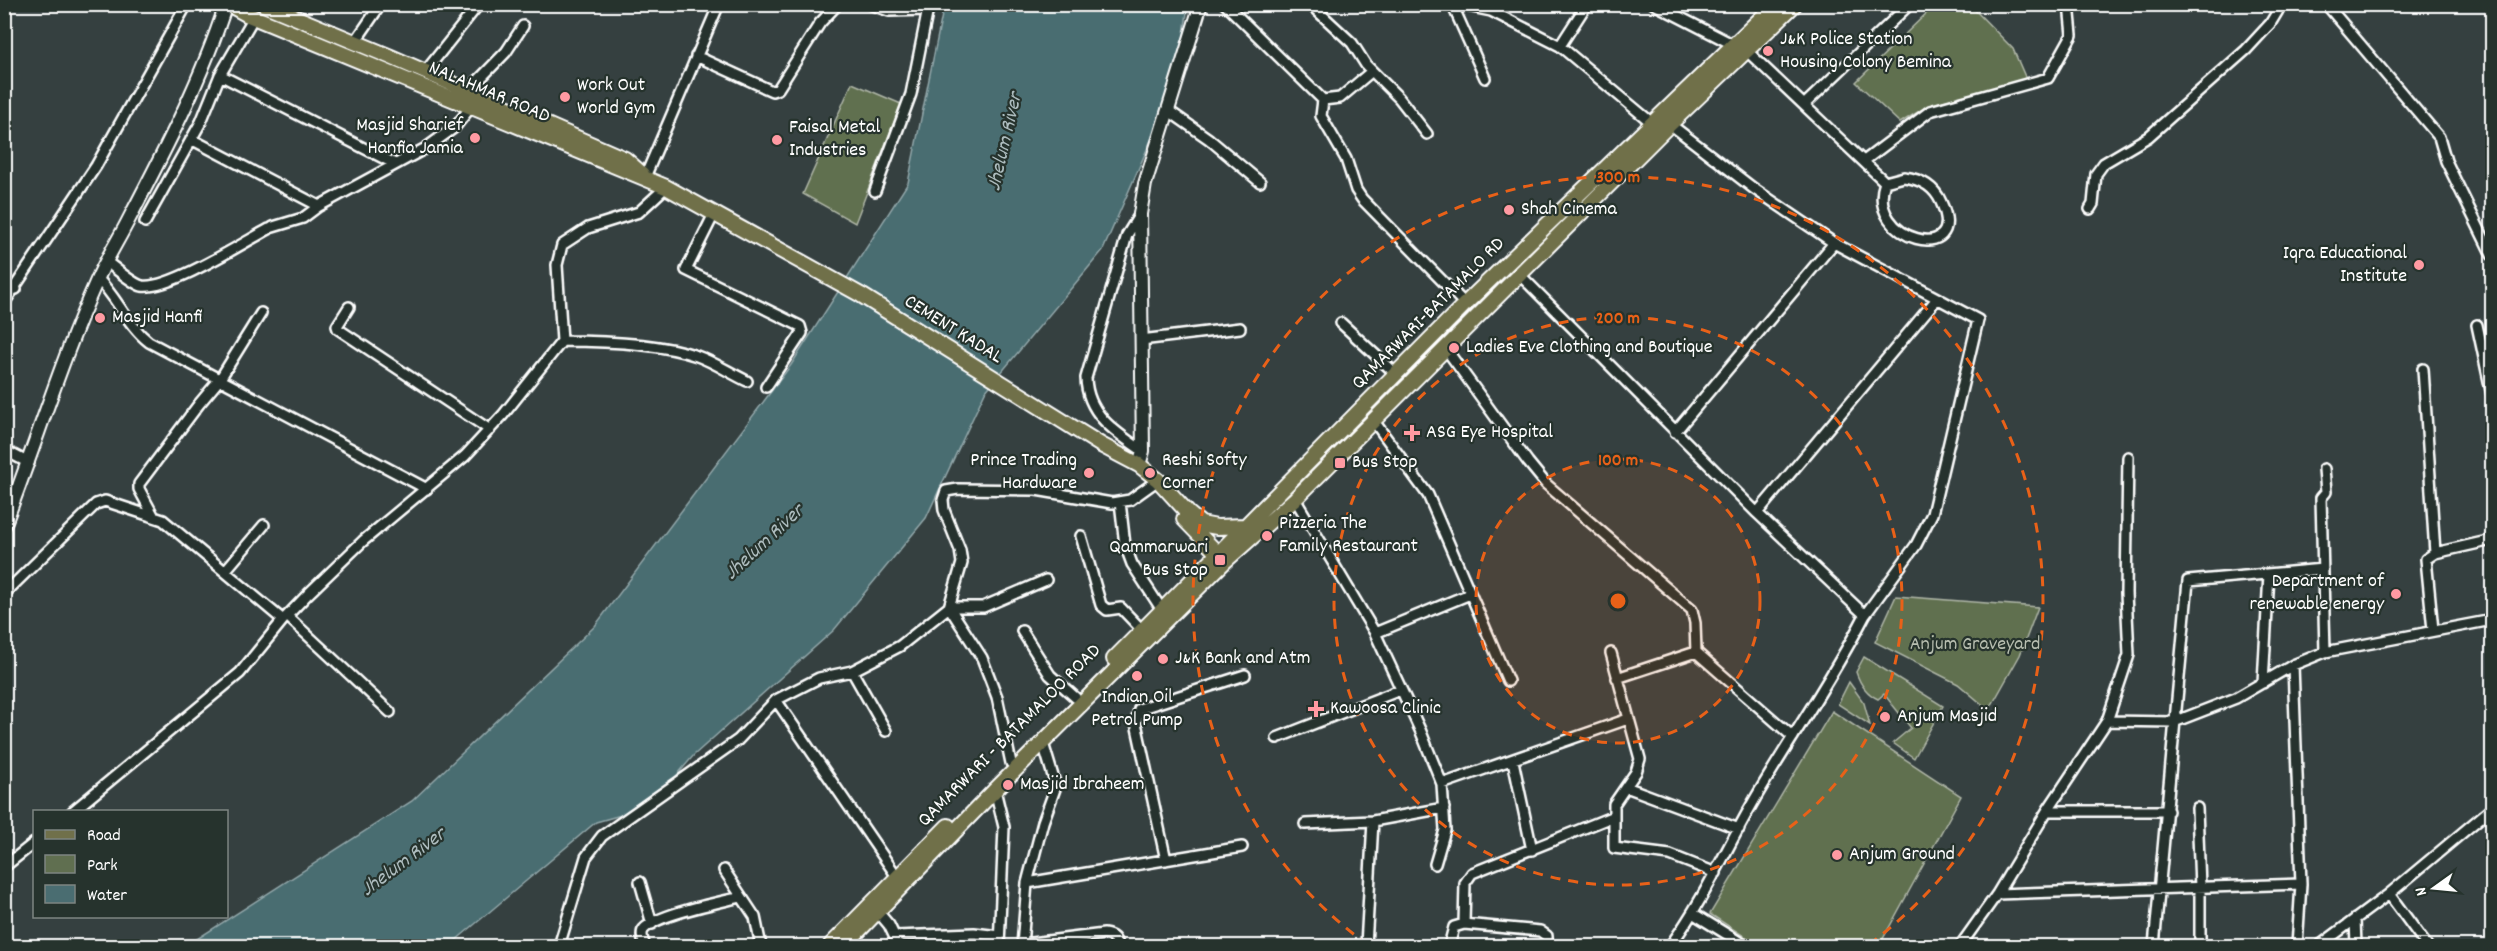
<svg xmlns="http://www.w3.org/2000/svg" width="2497" height="951" font-family="Dekko,sans-serif">
	<rect width="100%" height="100%" fill="#354040"/>
	<filter id="ink" filterUnits="userSpaceOnUse"><feTurbulence type="fractalNoise" baseFrequency=".0167" numOctaves="2"/><feDisplacementMap in="SourceGraphic" scale="12" xChannelSelector="R" yChannelSelector="G"/><feConvolveMatrix kernelMatrix="1 2 1 2 8 2 1 2 1" color-interpolation-filters="sRGB"/></filter>
	<g filter="url(#ink)">
		<!-- green -->
		<path fill="#606f50" stroke="#b0b7a8" stroke-width="1.5" d="M1935,5h35l43,44 13,30 -97,26 -29,18 -44,-41z
			M852,83l49,21 -46,119 -52,-29z
			M1896,596l142,11 -18,48 -31,55 -31,-26 -83,-42z
			M1864,657l79,49 -29,52 -21,-15 18,-15 -27,-34 -6,5c-11,-5 -18,-15 -22,-27z
			M1849,682l15,21 6,22 -32,-21z
			M1832,711l129,85 -82,150h-120l-49,-32z"/>
		<!-- water -->
		<path fill="#4a6d71" stroke="#92a7aa" stroke-width="1.5" d="M944,5h244l-10,73 -75,172 -118,142 -59,126 -92,112 -140,125 -44,52 -54,15 -147,124h-263l226,-145 183,-175 196,-261 117,-182z"/>
		<g fill="none" stroke-linecap="round" stroke-linejoin="round">
			<!-- street casing -->
			<g stroke="#fff" stroke-width="14">
				<path id="street" d="M869,4l20,7 39,-1
					M1225,4l98,96 -2,16 25,43 10,31 6,9 103,105
					M1310,4l42,39 14,22 33,33 28,36
					M1452,4l33,74
					M1457,4l34,7 69,35 92,77
					M1654,4l80,41
					M2326,4l113,133 7,24 46,94
					M355,42l26,-38
					M1560,46l27,-42
					M1747,51l138,131
					M696,56l76,35 6,-2 42,-66 18,-19
					M425,72l54,-68
					M220,75l175,89
					M469,90l37,-38 17,-26
					M1323,100l17,-2 32,-27
					M1805,104l105,-100
					M1169,111l40,28 51,43
					M1670,124l83,64 81,55 144,77 -46,194 -16,31 -51,70
					M191,139l128,67 -16,12 -30,9
					M1864,161l66,-50 118,-33 24,-43 -3,-31
					M645,177l74,-173
					M1904,177c16,2 30,9 37,25 30,65 -77,39 -56,-20z
					M875,191l36,-97 18,-90
					M319,206l107,-58 29,-21 16,-20
					M2090,209l3,-5 3,-30 8,-11 44,-26 98,-87 24,-26 12,-20
					M714,214l-28,56 114,56 2,7 -36,54
					M1140,214l-13,21 -41,143c1,36 29,54 57,73
					M145,222l56,-100 19,-47 34,-58
					M107,262c8,6 26,22 35,24 27,4 101,-43 127,-57
					M1520,275l237,238 108,102c-32,62 -71,118 -106,177 -31,52 -53,105 -89,154
					M97,278c20,19 30,47 52,64l278,147
					M4,283l12,6
					M4,303l92,-137 91,-162
					M349,307l-12,19 1,3 152,101
					M1341,323l55,51
					M2477,325l15,70
					M1141,340l99,-12
					M562,341l-5,-76 5,-20 26,-17 51,-16 27,-25
					M1446,349l82,113 18,22 146,126 3,13 1,29 97,85
					M2423,369l12,184
					M1373,420l55,75 80,186
					M1675,432l159,-189
					M4,450l25,13
					M2324,469l2,23 -5,6 4,154
					M1295,499l80,134 46,99 21,52 3,46 -10,34
					M1120,502l5,43 7,19 30,46
					M1757,513l179,-213
					M153,515l-14,-26v-5l60,-80 21,-25 41,-66
					M1081,536l20,69 6,5 14,-2 21,22
					M225,571l39,-46
					M4,594l92,-90 9,-3 58,19 120,100
					M949,607l33,51 15,39 14,66
					M949,607h34l63,-27
					M287,616l103,96
					M2433,630l-7,-71 9,-6 57,-13
					M1022,631l28,44 26,23
					M1375,633l95,-39
					M1611,653l29,106 -4,13 -22,32v44l56,7 46,18
					M2293,665l8,219 -4,62
					M852,671l34,60
					M1617,678l79,-26
					M2263,683l6,-109
					M776,700l122,178
					M2107,721l22,-66 -3,-62 2,-136
					M1277,738l123,-48
					M1513,761l19,89
					M1442,784l186,-65
					M1626,787l113,42
					M995,790l9,37 -5,119
					M2197,808l3,79v59
					M2047,811h121
					M72,812l168,-139 43,-53 25,-26 55,-53 102,-85 38,-41 59,-74c40,0 98,2 135,15 17,6 33,17 50,25
					M1305,824l68,-3
					M1166,860l-30,-137 3,-14 106,-34
					M4,867l30,-24
					M724,870l31,47 6,29
					M640,882l12,42
					M1027,883l215,-36
					M1997,894l304,-10
					M2389,894l38,52
					M878,912l11,13 10,21
					M1694,914l52,32
					M2355,919l1,27
					M1464,924l76,7 7,5v10
					M896,936l78,-3 25,3
					M1023,944l81,-10c8,1 12,4 13,12
					M559,946l27,-89 16,-21 136,-96 38,-40 43,-22 33,-7 48,-25 49,-39 13,-44 -2,-13 -16,-40 -1,-10 3,-9 12,-2 78,1 76,13 18,-3 28,-20
					M645,946c-2,-5 -5,-13 -1,-17 13,-15 77,-27 97,-32
					M1022,946l5,-63 16,-61 13,-36 -13,-43
					M1366,946l7,-125 71,-13
					M1449,946l5,-19 10,-3 1,-41 7,-10 142,-57
					M1960,946l37,-52 50,-83 60,-90 67,1 62,-24 57,-33 32,-13 167,-32
					M2154,946l34,-365 135,-12
					M2319,946l70,-52 103,-86"/>
			</g>
			<!-- secondary casing -->
			<g stroke="#fff" stroke-width="16">
				<path id="secondary" d="M1139,465l4,-14 -3,-237 5,-30 56,-180
					M4,526c32,-82 57,-166 93,-246 9,-21 22,-41 32,-61 36,-69 73,-140 97,-215"/>
			</g>
			<!-- primary casing -->
			<g stroke="#fff" stroke-width="18">
				<path id="primary" d="M228,4l18,10 420,173 195,108 240,150 38,20 19,15 31,34 12,10 16,3 28,-1
					M263,4l128,53 234,102 17,15
					M1184,519l39,40
					M1114,659l351,-355 311,-300
					M830,946l118,-120
					M844,946l151,-156 230,-229 70,-62 375,-375 125,-120"/>
			</g>
			<!-- street -->
			<use href="#street" stroke="#26332d" stroke-width="9"/>
			<!-- secondary -->
			<use href="#secondary" stroke="#26332d" stroke-width="12"/>
			<!-- primary -->
			<use href="#primary" stroke="#70704a" stroke-width="14"/>
		</g>
	</g>
	<!-- distance rings -->
	<circle cx="1618" cy="601" r="142" fill="#e96118" fill-opacity=".12"/>
	<g fill="none" stroke="#e96118" stroke-width="3" stroke-dasharray="10 8">
		<circle cx="1618" cy="601" r="142"/>
		<circle cx="1618" cy="601" r="284"/>
		<path d="M1368 945A425 425 0 1 1 1868 945"/>
	</g>
	<!-- markers -->
	<g fill="#ff9aa2" stroke="#26332d" stroke-width="2">
		<circle cx="1768" cy="51" r="6"/>
		<circle cx="565" cy="97" r="6"/>
		<circle cx="475" cy="138" r="6"/>
		<circle cx="777" cy="140" r="6"/>
		<circle cx="1509" cy="210" r="6"/>
		<circle cx="2419" cy="265" r="6"/>
		<circle cx="100" cy="318" r="6"/>
		<circle cx="1454" cy="348" r="6"/>
		<path d="M1409 424h6v6h6v6h-6v6h-6v-6h-6v-6h6z"/>
		<rect x="1334" y="457" width="12" height="12" rx="3"/>
		<circle cx="1089" cy="473" r="6"/>
		<circle cx="1150" cy="473" r="6"/>
		<circle cx="1267" cy="536" r="6"/>
		<rect x="1214" y="554" width="12" height="12" rx="3"/>
		<circle cx="2396" cy="594" r="6"/>
		<circle cx="1163" cy="659" r="6"/>
		<circle cx="1137" cy="676" r="6"/>
		<path d="M1313 700h6v6h6v6h-6v6h-6v-6h-6v-6h6z"/>
		<circle cx="1885" cy="717" r="6"/>
		<circle cx="1008" cy="785" r="6"/>
		<circle cx="1837" cy="855" r="6"/>
	</g>
	<g text-anchor="middle" dominant-baseline="central" stroke-width="4.5" stroke-linejoin="round" paint-order="stroke">
		<!-- poi labels -->
		<g font-size="20" fill="#fff" stroke="#26332d" text-anchor="start">
			<text x="1780" y="40">J&amp;K Police Station<tspan x="1780" dy="23">Housing Colony Bemina</tspan></text>
			<text x="577" y="86">Work Out<tspan x="577" dy="23">World Gym</tspan></text>
			<text x="463" y="126" text-anchor="end">Masjid Sharief<tspan x="463" dy="23">Hanfia Jamia</tspan></text>
			<text x="789" y="128">Faisal Metal<tspan x="789" dy="23">Industries</tspan></text>
			<text x="1521" y="210">Shah Cinema</text>
			<text x="2407" y="254" text-anchor="end">Iqra Educational<tspan x="2407" dy="23">Institute</tspan></text>
			<text x="112" y="318">Masjid Hanfi</text>
			<text x="1466" y="348">Ladies Eve Clothing and Boutique</text>
			<text x="1426" y="433">ASG Eye Hospital</text>
			<text x="1077" y="461" text-anchor="end">Prince Trading<tspan x="1077" dy="23">Hardware</tspan></text>
			<text x="1162" y="461">Reshi Softy<tspan x="1162" dy="23">Corner</tspan></text>
			<text x="1352" y="463">Bus Stop</text>
			<text x="1279" y="524">Pizzeria The<tspan x="1279" dy="23">Family Restaurant</tspan></text>
			<text x="1208" y="548" text-anchor="end">Qammarwari<tspan x="1208" dy="23">Bus Stop</tspan></text>
			<text x="2384" y="582" text-anchor="end">Department of<tspan x="2384" dy="23">renewable energy</tspan></text>
			<text x="1175" y="659">J&amp;K Bank and Atm</text>
			<text x="1137" y="698" text-anchor="middle">Indian Oil<tspan x="1137" dy="23">Petrol Pump</tspan></text>
			<text x="1330" y="709">Kawoosa Clinic</text>
			<text x="1897" y="717">Anjum Masjid</text>
			<text x="1020" y="785">Masjid Ibraheem</text>
			<text x="1849" y="855">Anjum Ground</text>
		</g>
		<!-- street labels -->
		<g font-size="20" fill="#fff" stroke="#26332d">
			<text transform="translate(489 93) rotate(23)">NALAHMAR ROAD</text>
			<text transform="translate(1429 314) rotate(-45)">QAMARWARI-BATAMALO RD</text>
			<text transform="translate(953 330) rotate(32)">CEMENT KADAL</text>
			<text transform="translate(1010 736) rotate(-45)">QAMARWARI - BATAMALOO ROAD</text>
		</g>
		<!-- park labels -->
		<g font-size="20" fill="#b7beb0" stroke="#26332d">
			<text x="1975" y="645">Anjum Graveyard</text>
		</g>
		<!-- water labels -->
		<g font-size="21" font-style="italic" fill="#aebdbf" stroke="#26332d">
			<text transform="translate(1006 142) rotate(-77)">Jhelum River</text>
			<text transform="translate(765 543) rotate(-43)">Jhelum River</text>
			<text transform="translate(404 863) rotate(-37)">Jhelum River</text>
		</g>
	</g>
	<circle cx="1618" cy="601" r="9" fill="#e96118" stroke="#26332d" stroke-width="3"/>
	<g font-size="18" text-anchor="middle" font-weight="bold" fill="#e96118" stroke="#26332d" stroke-width="4.5" stroke-linejoin="round" paint-order="stroke">
		<text x="1618" y="182">300 m</text>
		<text x="1618" y="323">200 m</text>
		<text x="1618" y="465">100 m</text>
	</g>
	<!-- margin -->
	<rect width="2497" height="951" fill="none" stroke="#26332d" stroke-width="24"/>
	<rect x="12" y="12" width="2473" height="927" fill="none" stroke="#fff" stroke-width="2" filter="url(#ink)"/>
	<!-- legend -->
	<rect x="33" y="810" width="195" height="108" fill="#26332d" stroke="#7d8581" stroke-width="1.5"/>
	<rect x="45" y="830" width="30" height="9" fill="#70704a" stroke="#7d8581" stroke-width="1.5"/>
	<text x="87" y="840" font-size="18" fill="#ffffff">Road</text>
	<rect x="45" y="855" width="30" height="18" fill="#606f50" stroke="#7d8581" stroke-width="1.5"/>
	<text x="87" y="870" font-size="18" fill="#ffffff">Park</text>
	<rect x="45" y="885" width="30" height="18" fill="#4a6d71" stroke="#7d8581" stroke-width="1.5"/>
	<text x="87" y="900" font-size="18" fill="#ffffff">Water</text>
	<!-- north arrow -->
	<g transform="translate(2434 888) rotate(255)" stroke="#26332d" stroke-width="4.5" paint-order="stroke">
	<path d="M0-4.5L10 22L0 15L-10 22Z" fill="#ffffff"/>
	<text y="-9" font-size="16" font-weight="bold" text-anchor="middle" fill="#ffffff">N</text>
	</g>
</svg>
